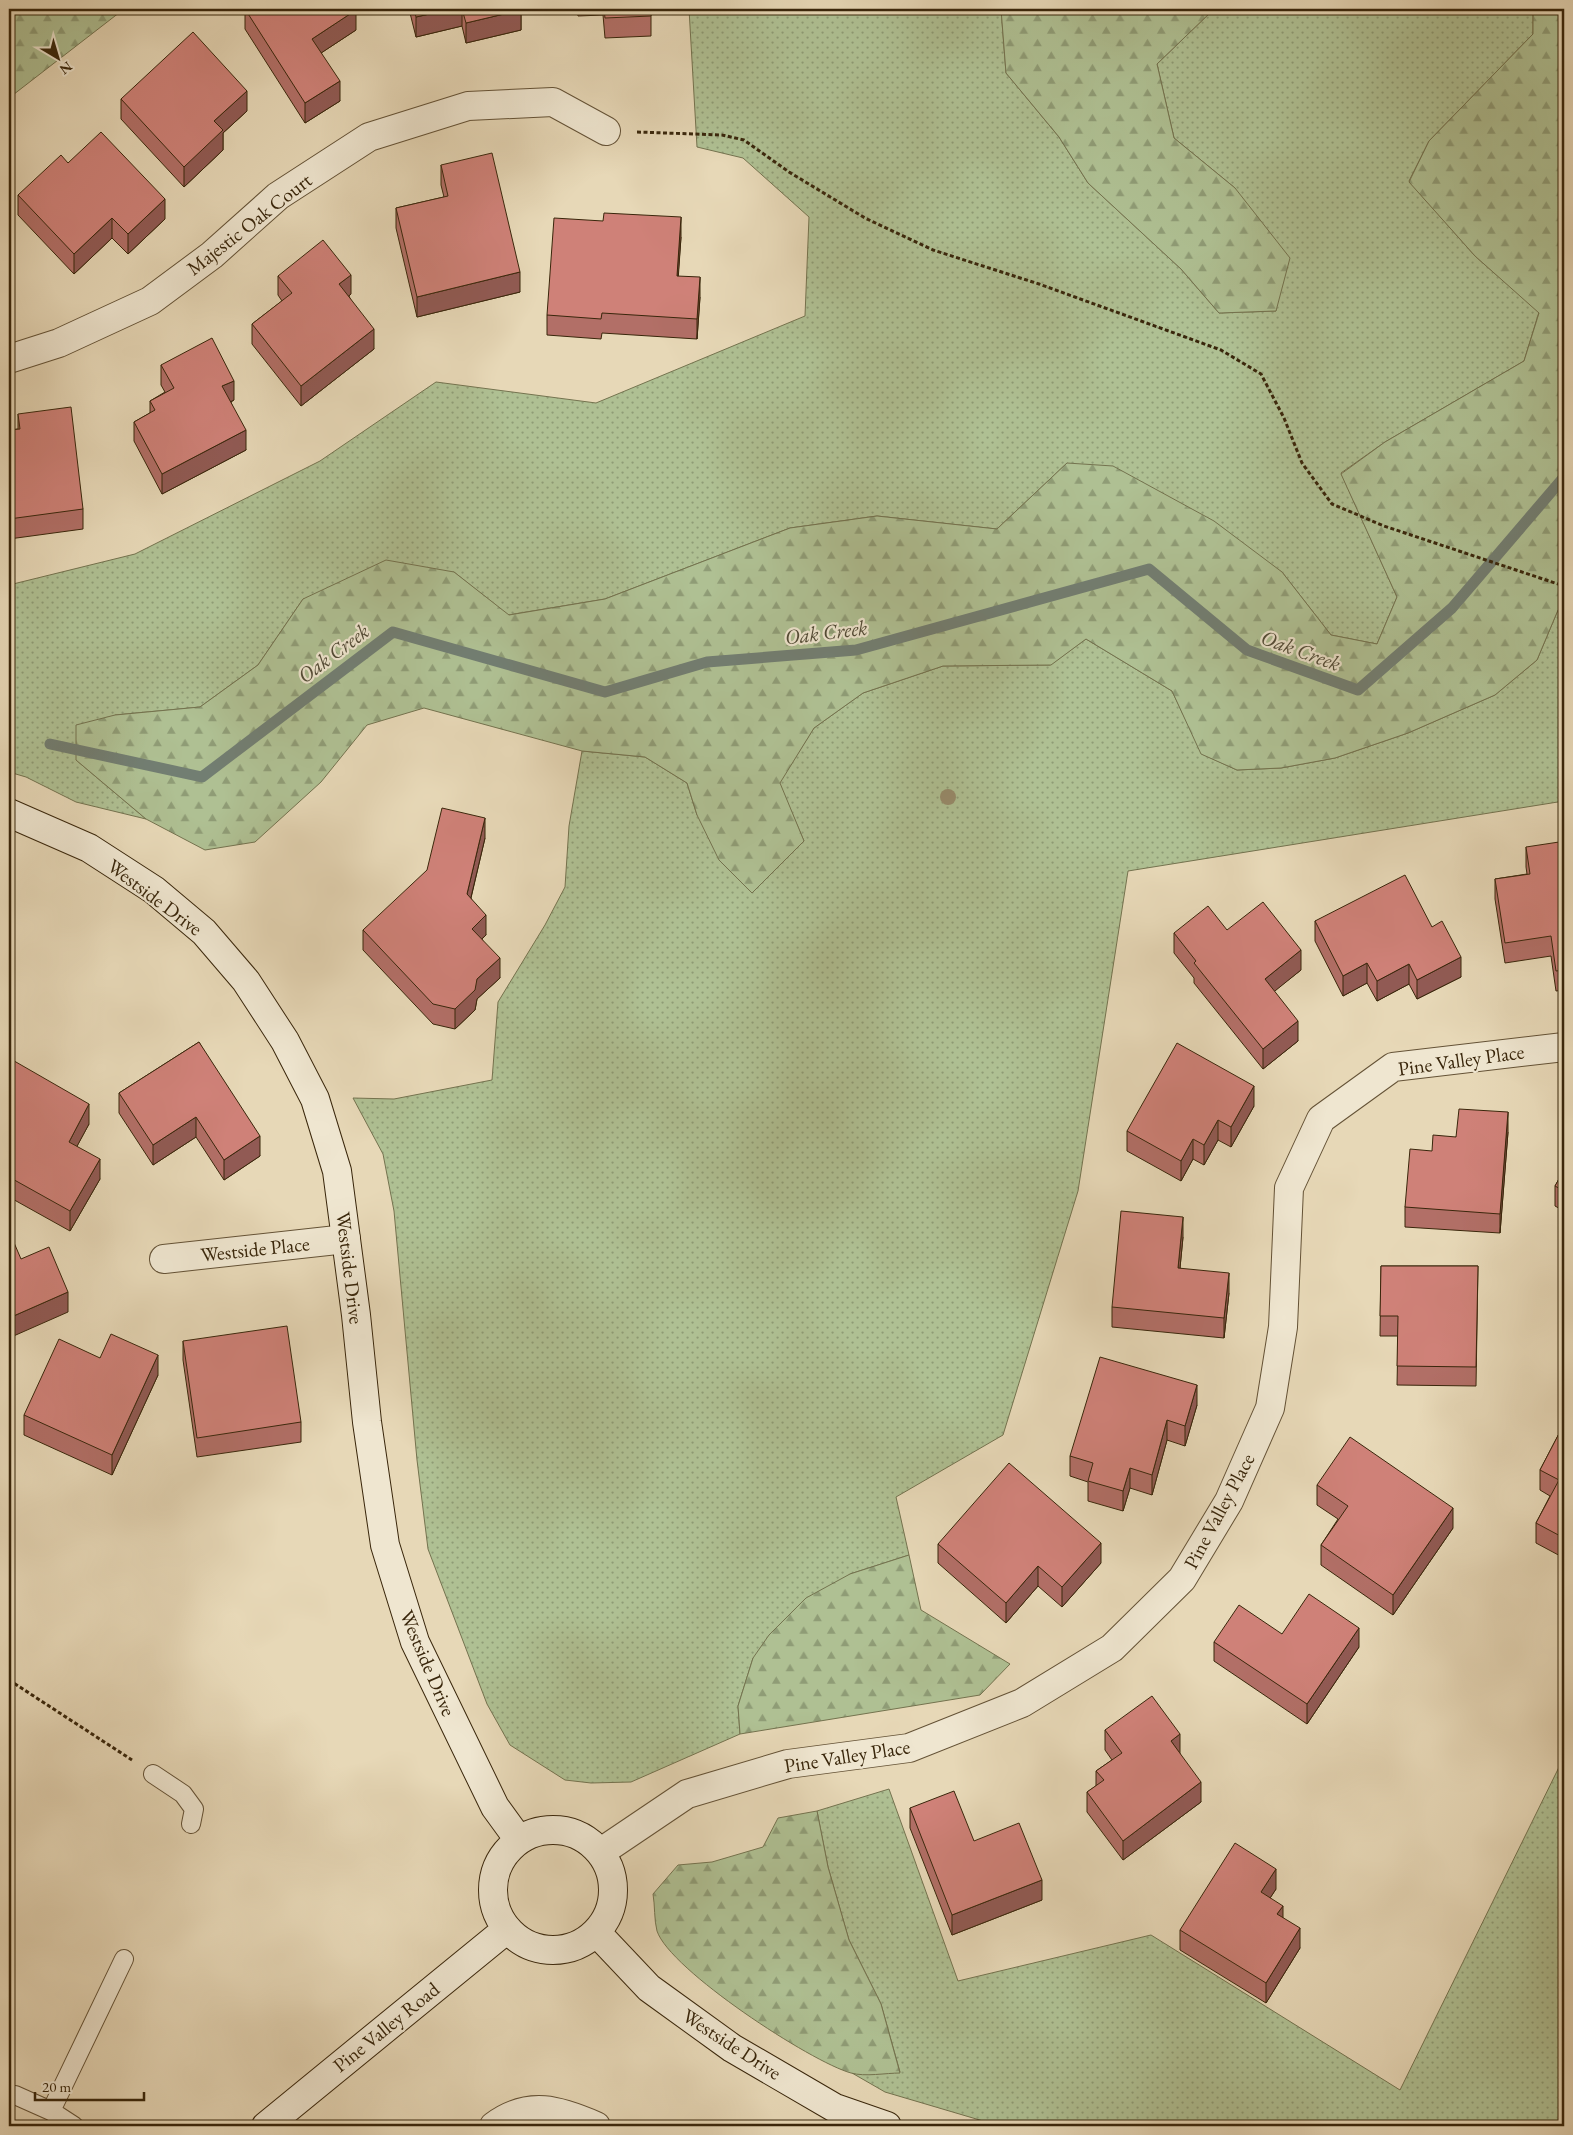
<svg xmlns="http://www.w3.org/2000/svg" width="1573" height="2135" font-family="'EB Garamond',serif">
	<defs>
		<pattern id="grass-dots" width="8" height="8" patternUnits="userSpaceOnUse" patternTransform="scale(1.25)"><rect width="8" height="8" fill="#afc093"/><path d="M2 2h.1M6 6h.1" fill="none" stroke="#8f9c76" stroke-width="1.8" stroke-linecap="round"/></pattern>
		<pattern id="forest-firs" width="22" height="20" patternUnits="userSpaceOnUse" patternTransform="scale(1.25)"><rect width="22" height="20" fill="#afc093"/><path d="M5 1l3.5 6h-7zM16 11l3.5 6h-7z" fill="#8f9c76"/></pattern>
	</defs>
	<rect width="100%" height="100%" fill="#e7d8b7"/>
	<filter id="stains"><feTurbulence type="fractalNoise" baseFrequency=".004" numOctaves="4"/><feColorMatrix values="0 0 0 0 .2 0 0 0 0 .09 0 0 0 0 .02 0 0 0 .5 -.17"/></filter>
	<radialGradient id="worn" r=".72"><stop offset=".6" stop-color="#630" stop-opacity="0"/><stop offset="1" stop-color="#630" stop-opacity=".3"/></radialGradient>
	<!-- grass -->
	<path fill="url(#grass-dots)" stroke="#74734f" d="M689,9h312l5,64 53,64 29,46 93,86 38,44 57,-2 -41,-123 -61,-50 -17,-74 57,-55h319v25l-104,107 -20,40 66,75 64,56 -15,49 -139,81 -44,31 56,124 -20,47 -46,-9 -49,-63 -215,-109 -70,66 -120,-13 -87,12 -185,71 -97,16 -54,-43 -151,27 -45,66 -58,42 -85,8 -39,45 70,59 -70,-17 -50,-25 -17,-5v-187l126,-31 185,-93 116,-79 160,21 209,-87 4,-99 -66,-59 -46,-11z
		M1558,610h6v191l-436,70 -50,320 -75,244 -107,62 13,58 -59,19 -97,84 -15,48 2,28 -109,48 -40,1 -26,-3 -55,-35 -23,-41 -59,-155 -11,-89 -23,-249 -11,-57 -30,-56 41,1 98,-19 6,-78 47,-77 20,-38 4,-61 13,-75 63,6 42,26 10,32 107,26 -25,-58 35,-55 49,-35 80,-27 107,-1 36,-26 86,52 30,63 35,16 44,-2 54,-10 73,-25 87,-38 42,-35z
		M1564,1757v369h-564l-115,-34 -33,-19 48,-1 -19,-68 -32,-64 -21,-73 -11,-56 72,-22 69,192 193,-46 249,155z"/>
	<!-- forest -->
	<path fill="url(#forest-firs)" stroke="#74734f" d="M9,9h115l-115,89z
		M1001,9h213l-57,55 17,74 61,50 55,70 -14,53 -57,2 -38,-44 -93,-86 -29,-46 -53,-64z
		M1533,9h31v601h-6l-21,50 -42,35 -87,38 -73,25 -54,10 -44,2 -36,-16 -29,-63 -86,-52 -35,26 -108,1 -80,27 -49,35 -34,55 24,58 -52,52 -33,-33 -22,-45 -10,-32 -42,-26 -63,-6 -158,-43 -57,17 -46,57 -66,60 -50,8 -59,-31 -70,-59v-35l39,-10 85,-8 58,-42 45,-66 83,-39 68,12 55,43 96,-16 185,-71 87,-12 120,13 70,-66 46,3 101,55 68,51 49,63 46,9 20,-47 -56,-123 44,-32 139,-81 15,-48 -64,-57 -66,-74 20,-41 104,-107z
		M909,1555l12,55 89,54 -30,31 -240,39 -2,-28 15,-48 16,-23 37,-37 44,-24z
		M817,1811l11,56 21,73 32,64 19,69c-14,0 -35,4 -49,0 -40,-11 -181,-103 -194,-142 -3,-11 -2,-26 -4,-37l25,-29 34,-3 51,-15 15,-29z"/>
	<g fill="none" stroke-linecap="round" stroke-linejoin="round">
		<!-- stream -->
		<path stroke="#727e72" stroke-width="11" d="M50,744l152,33 191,-145 212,60 102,-30 149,-12 293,-81 98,81 111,40 94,-82 112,-131"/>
		<!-- lane casing -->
		<g stroke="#645236" stroke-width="20">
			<path id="lane" d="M153,1774l30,20 11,15 -3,15
				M15,2095l36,16 23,15
				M51,2111l73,-152"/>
		</g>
		<!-- street casing -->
		<g stroke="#645236" stroke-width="30">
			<path id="street" d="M9,359l50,-16 91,-42 62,-46 66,-59 91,-59 99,-31 85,-4 53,29
				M164,1259l182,-20
				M601,1852l86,-58 101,-30 121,-16 113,-45 90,-55 70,-69 47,-78 41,-93 13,-81 6,-139 32,-69 72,-52 171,-20
				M494,2126c35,-26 65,-16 102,0"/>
		</g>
		<!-- secondary casing -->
		<g stroke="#39260b" stroke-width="30">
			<path id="secondary" d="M9,813l80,35 65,42 50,42 42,49 39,60 30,58 22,72 19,144 11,107 18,123 30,97 80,165 24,33
				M493 1890a60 60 0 1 1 120 0a60 60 0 1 1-120 0Z
				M596,1932l53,56 83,60 103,60 52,18
				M266,2126l241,-197"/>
		</g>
		<!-- path -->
		<path stroke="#39260b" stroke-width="3" stroke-dasharray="4 2.5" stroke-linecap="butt" d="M637,132l85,3 22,5 45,32 76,46 68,32 106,34 182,66 40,24 23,44 18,45 30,41 52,22 180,60
			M9,1680l123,80"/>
		<!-- lane -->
		<use href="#lane" stroke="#efe6d0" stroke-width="18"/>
		<!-- street -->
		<use href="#street" stroke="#efe6d0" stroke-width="28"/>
		<!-- secondary -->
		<use href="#secondary" stroke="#efe6d0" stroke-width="28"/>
	</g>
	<!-- trees -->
	<circle fill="#978b6b" cx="948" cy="797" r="8"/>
	<!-- wall -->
	<path fill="#b26f67" stroke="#39260b" d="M245,9l111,21 -35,23 19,48 -35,22 -60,-94z
		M409,9h112v21l-55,13 -4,-17 -46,11z
		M577,9h74v27l-46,2 -2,-23 -25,1z
		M121,99l126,12 -24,22v17l-39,37 -63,-68z
		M68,163l97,56 -37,35 -16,-16 -38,36 -56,-59v-20z
		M441,165l79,127 -103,25 -21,-89v-20l48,-11 -3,-12z
		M681,237l-3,39 22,21 -3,42 -95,-6 -1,6 -54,-4v-20z
		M278,276l73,18 -2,2 25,53 -73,57 -49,-62v-20l30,-23 -4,-6z
		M161,365l73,35 -3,2 15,48 -84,44 -28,-53v-19l16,-9v-12l15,-9 -4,-7z
		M18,414l65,95v20l-74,10v-109l9,-1z
		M485,838l-14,60 15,37 -4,4 18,39 -23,21 -2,11 -20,19 -22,-5 -70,-74v-20z
		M1526,847l38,27v116l-8,1 -5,-35 -46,7 -10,-64v-20l32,-5 -1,-7z
		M1315,921l117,6 29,50 -44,22 -8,-15 -32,17 -10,-18 -24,13 -28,-55z
		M1227,930l74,40 -27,21 24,50 -35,28 -69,-86v-5l-20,-25v-20z
		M199,1042l61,114 -36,24 -28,-43 -43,28 -34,-52v-20z
		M9,1058l80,66 -12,22 23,33 -30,52 -61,-34z
		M1254,1106l-23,41 -13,-7 -14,25 -11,-6 -12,22 -54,-30v-20z
		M1508,1132l-8,101 -95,-6v-20l27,-56 24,-14z
		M1564,1170v41l-9,-5v-20z
		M1183,1237l-3,31 49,25 -5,45 -112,-11v-20z
		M1381,1266h97l-2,120 -79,-1 1,-49h-18z
		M183,1341l118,81v20l-104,15 -14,-97z
		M100,1358l58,17 -46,100 -88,-40v-20z
		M1197,1405l-12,41 -18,-6 -15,55 -22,-7 -7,23 -35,-10v-19l-18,-6v-20z
		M1564,1424v134l-28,-15v-20l14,-27 -10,-6v-20z
		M1317,1485l136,43 -60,87 -72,-50v-20l17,-26 -21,-14z
		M938,1544l163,19 -39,44 -24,-21 -32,37 -68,-60z
		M1214,1642l145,5 -52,77 -93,-63z
		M1105,1730l75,24 21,48 -78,58 -36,-48v-20l9,-6v-15l16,-11 -7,-10z
		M910,1808l64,33 68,59 -90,35 -42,-107z
		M1276,1889l-6,9 30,50 -34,55 -86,-53v-20z"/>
	<!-- shaded-wall -->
	<path fill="#915a54" stroke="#39260b" d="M452,9h10v17l-46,11v-20z
		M356,10v20l-44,29v-20z
		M521,10v20l-55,13v-20z
		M340,81v20l-35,22v-20z
		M247,91v20l-24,22v17l-39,37v-20l30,-46z
		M165,199v20l-37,35v-20z
		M681,217v20l-4,59v-20z
		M112,218v20l-38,36v-20z
		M520,272v20l-103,25v-20z
		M351,275v19l-12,10v-20z
		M700,277v20l-3,42v-20z
		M374,329v20l-73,57v-20z
		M234,381v19l-12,6v-20z
		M246,430v20l-84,44v-20z
		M485,818v20l-18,76v-20z
		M486,915v20l-14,13v-19z
		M1301,950v20l-36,29v-20z
		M1461,957v20l-44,22v-19z
		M500,958v20l-23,21 -2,11 -20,19v-20l22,-30z
		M1367,963v20l-24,13v-20z
		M1409,964v20l-32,17v-20z
		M1298,1021v20l-35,28v-20z
		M1254,1086v20l-23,41v-20z
		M89,1104v20l-20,37v-19z
		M1508,1112v20l-8,101v-19z
		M196,1117v20l-43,28v-20z
		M1218,1120v20l-14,25v-20z
		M260,1136v20l-36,24v-20z
		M1193,1139v20l-12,22v-20z
		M100,1159v20l-30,52v-20z
		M1183,1217v20l-5,51v-20z
		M1229,1273v20l-5,45v-20z
		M68,1292v20l-59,26v-20z
		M158,1355v20l-46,100v-20z
		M1197,1385v20l-12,41v-20z
		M1167,1420v20l-15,55v-20z
		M1130,1468v20l-7,23v-20z
		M1453,1508v20l-60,87v-20z
		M1101,1543v20l-39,44v-20z
		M1038,1566v20l-32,37v-20z
		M1359,1628v19l-52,77v-20z
		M1180,1734v20l-9,-13z
		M1201,1782v20l-78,58v-19z
		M1276,1869v20l-15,23v-20z
		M1042,1880v20l-90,35v-20z
		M1283,1906v20l-6,-12z
		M1300,1928v20l-34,55v-20z"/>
	<!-- building -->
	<path fill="#cf8178" stroke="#39260b" d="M245,9h110l1,1 -44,29 28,42 -35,22z
		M414,9h38l-36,8z
		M462,9h59v1l-55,13z
		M604,9h47v7l-46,2z
		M193,32l54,59 -33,30 9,9 -39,37 -63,-68z
		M101,132l64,67 -37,35 -16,-16 -38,36 -56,-59 43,-40 7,8z
		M492,153l28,119 -103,25 -21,-89 52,-12 -7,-31z
		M604,213l77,4 -4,59 23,1 -3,42 -95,-6 -1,6 -54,-4 7,-97 49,3z
		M323,240l28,35 -12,9 35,45 -73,57 -49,-62 40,-31 -14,-17z
		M212,338l22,43 -12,5 24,44 -84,44 -28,-52 21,-12 -5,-9 24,-13 -13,-23z
		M71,407l12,102 -74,10v-89l11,-1 -2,-15z
		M442,808l43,10 -18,76 19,21 -14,14 28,29 -23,21 -2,11 -20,19 -22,-5 -70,-74 64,-60z
		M1559,842l5,32v96l-8,1 -5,-35 -46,7 -10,-64 35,-5 -4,-27z
		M1405,875l27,52 10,-6 19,36 -44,23 -8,-16 -32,17 -10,-18 -24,13 -28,-55z
		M1263,902l38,48 -36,29 33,42 -35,28 -69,-86 2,-2 -22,-28 34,-27 19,24z
		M199,1042l61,94 -36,24 -28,-43 -43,28 -34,-52z
		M1177,1043l77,43 -23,41 -13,-7 -14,25 -11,-6 -12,22 -54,-30z
		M9,1058l80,46 -20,38 31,17 -30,52 -61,-34z
		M1459,1109l49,3 -8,102 -95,-7 5,-58 22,2 1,-16 23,2z
		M1564,1170v21l-9,-5z
		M1121,1211l62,6 -5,51 51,5 -5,45 -112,-11z
		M12,1238l9,21 28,-12 19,45 -59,26v-79z
		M1381,1266h97l-2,101 -79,-1 1,-50h-18z
		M287,1326l14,96 -104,16 -14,-97z
		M111,1334l47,21 -46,100 -88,-40 35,-76 41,19z
		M1100,1357l97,28 -12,41 -18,-6 -15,55 -22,-7 -7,23 -35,-10 5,-18 -23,-7z
		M1564,1424v114l-28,-15 23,-43 -19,-10z
		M1350,1437l103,71 -60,87 -72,-50 27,-39 -31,-21z
		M1009,1463l92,80 -39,44 -24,-21 -32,37 -68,-59z
		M1309,1594l50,34 -52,76 -93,-62 25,-37 43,29z
		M1152,1696l28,38 -9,7 30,41 -78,59 -36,-49 17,-12 -8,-9 26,-18 -17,-23z
		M954,1791l20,50 45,-18 23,57 -90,35 -42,-107z
		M1235,1843l41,26 -15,23 22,14 -6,8 23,14 -34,55 -86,-53z"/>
	<g text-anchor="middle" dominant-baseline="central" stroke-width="4.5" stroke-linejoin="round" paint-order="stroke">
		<!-- street labels -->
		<g font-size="20" fill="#39260b" stroke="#efe6d0">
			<text transform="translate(249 224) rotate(-38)">Majestic Oak Court</text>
			<text transform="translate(155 897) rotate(37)">Westside Drive</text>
			<text transform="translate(1461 1060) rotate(-8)">Pine Valley Place</text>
			<text transform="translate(255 1249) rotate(-6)">Westside Place</text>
			<text transform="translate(350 1268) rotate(83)">Westside Drive</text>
			<text transform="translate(1219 1511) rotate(-62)">Pine Valley Place</text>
			<text transform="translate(428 1663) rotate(67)">Westside Drive</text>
			<text transform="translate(847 1756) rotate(-9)">Pine Valley Place</text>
			<text transform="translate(386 2027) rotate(-39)">Pine Valley Road</text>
			<text transform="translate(732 2044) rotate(33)">Westside Drive</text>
		</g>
		<!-- water labels -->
		<g font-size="21" font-style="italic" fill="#514a36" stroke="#efe6d0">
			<text transform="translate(826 632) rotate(-7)">Oak Creek</text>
			<text transform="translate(1301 650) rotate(20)">Oak Creek</text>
			<text transform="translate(333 653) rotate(-37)">Oak Creek</text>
		</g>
	</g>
	<!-- margin -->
	<rect width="1573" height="2135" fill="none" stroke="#e7d8b7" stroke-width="30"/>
	<rect x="10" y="10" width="1553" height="2115" fill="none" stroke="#39260b" stroke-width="2.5"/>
	<rect x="15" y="15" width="1543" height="2105" fill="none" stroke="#39260b"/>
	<!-- north arrow -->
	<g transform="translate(58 58) rotate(142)" stroke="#efe6d0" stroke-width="4" paint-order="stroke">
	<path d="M0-4L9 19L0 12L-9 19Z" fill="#39260b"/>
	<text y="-8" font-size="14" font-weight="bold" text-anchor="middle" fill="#39260b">N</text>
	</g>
	<!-- scale -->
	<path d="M35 2092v8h109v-8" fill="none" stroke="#39260b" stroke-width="2.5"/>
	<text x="42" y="2092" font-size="15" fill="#39260b" stroke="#efe6d0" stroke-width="4" paint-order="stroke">20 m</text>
	<rect width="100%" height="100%" filter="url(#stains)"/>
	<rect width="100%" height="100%" fill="url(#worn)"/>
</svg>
